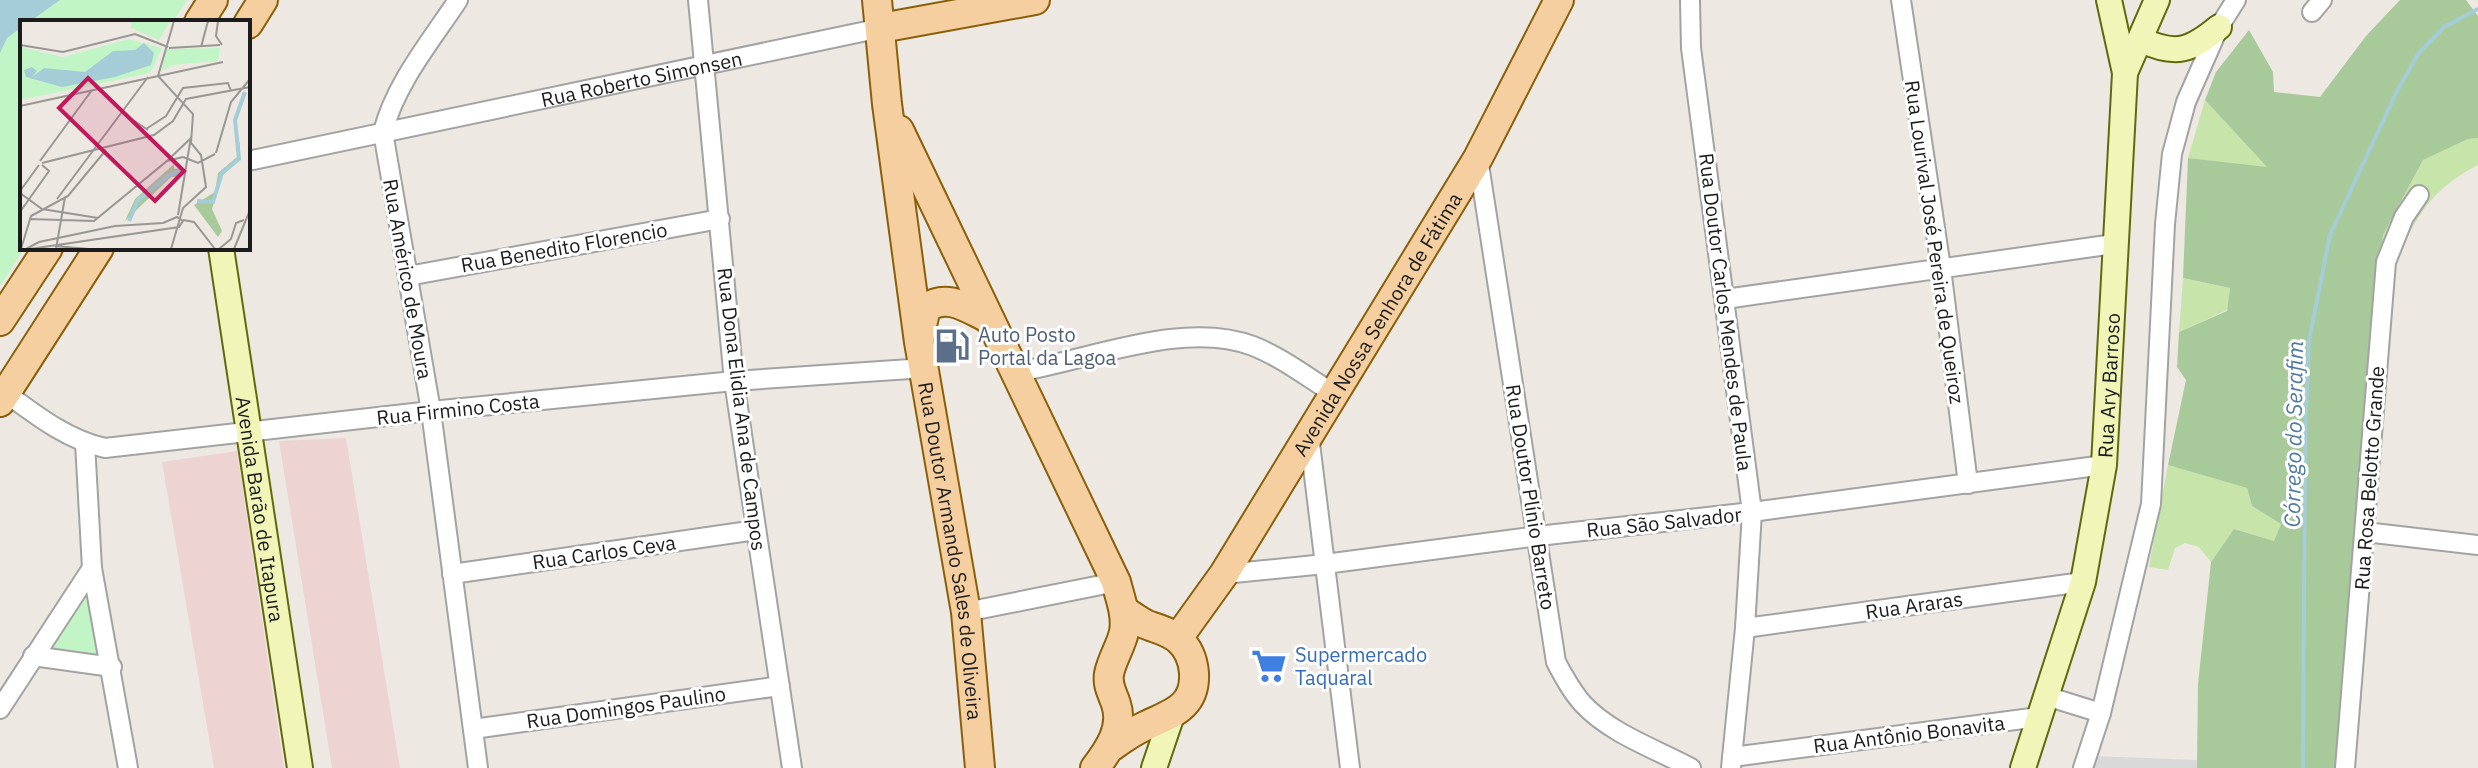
<svg xmlns="http://www.w3.org/2000/svg" width="2478" height="768" font-family="'IBM Plex Sans',sans-serif">
	<rect width="100%" height="100%" fill="#ede9e2"/>
	<!-- residential -->
	<path fill="#dad9d9" d="M2094,756l103,4v8h-106z"/>
	<!-- commercial -->
	<path fill="#edd3d2" d="M346,438l54,330h-68l-53,-327z
		M237,451l47,317h-70l-52,-306z"/>
	<!-- grass -->
	<path fill="#c7e4ab" d="M2205,100l63,68 -80,-10z
		M2478,138v27c-16,8 -33,20 -45,33 -22,24 -25,49 -53,69l3,-32 40,-75 45,-21z
		M2183,278l47,10 -3,22 -48,22z
		M2168,465l79,23 5,18 29,18 -7,17 -40,-12 -23,33 -12,-15 -14,-4 -10,5 -7,22 -19,-3z"/>
	<!-- forest -->
	<path fill="#a8c999" d="M2400,0h66l12,16v122l-10,1 -45,21 -40,75 -47,533h-139l1,-84 13,-122 23,-33 40,12 7,-17 -29,-18 -5,-18 -79,-23 18,-85 -9,-13 2,-35 48,-21 3,-23 -47,-10 5,-120 79,9 -62,-67 11,-28 33,-42 24,42 1,20 46,5 46,-61z"/>
	<!-- park -->
	<path fill="#c1f5c5" d="M0,0h187l-14,22h-151v226h3l-25,38z
		M89,593l12,67 -53,-5z"/>
	<!-- water -->
	<path fill="#a5cdd8" d="M0,0h60l-31,22h-7v5l-15,11 -7,15z"/>
	<g fill="none" stroke-linecap="round" stroke-linejoin="round">
		<!-- stream -->
		<path stroke="#a5cdd8" stroke-width="4" d="M2303,768l2,-331 4,-96 21,-106 66,-142 22,-39 26,-27 34,-18"/>
		<!-- street casing -->
		<g stroke="#a3a3a3" stroke-width="22">
			<g id="street">
				<path d="M458,0c-27,41 -63,84 -75,132l48,279 47,357"/>
				<path d="M698,0l36,381 58,387"/>
				<path d="M1690,0l1,48 61,464 -7,116 -14,140"/>
				<path d="M1901,0l40,268 27,216"/>
				<path d="M2312,12l10,-12"/>
				<path d="M1478,158l78,504c8,15 16,30 27,42 28,30 73,45 108,64"/>
				<path id="s1" d="M248,161l633,-133"/>
				<path d="M408,276l312,-57"/>
				<path d="M1725,299l389,-55"/>
				<path d="M1016,372c71,-11 167,-53 237,-26 28,11 54,31 80,47"/>
				<path d="M6,393c31,23 62,47 99,55l326,-37 303,-30 191,-13"/>
				<path d="M1309,435l41,333"/>
				<path d="M85,443l7,125 36,200"/>
				<path d="M2365,532l113,13"/>
				<path d="M452,574l304,-44"/>
				<path d="M1224,574l101,-10 213,-28 214,-24 352,-47"/>
				<path d="M966,612l150,-30"/>
				<path d="M1745,628l338,-46"/>
				<path d="M33,656l79,11"/>
				<path d="M2046,696l55,17"/>
				<path d="M0,709l92,-141"/>
				<path d="M473,729l307,-43"/>
				<path d="M1732,757l307,-40"/>
				<path d="M2083,768l18,-55 50,-209 14,-280 7,-70 14,-52 33,-75 17,-27"/>
				<path d="M2345,768l41,-506 18,-45 15,-22"/>
			</g>
		</g>
		<!-- secondary casing -->
		<g stroke="#606a0c" stroke-width="28">
			<g id="secondary">
				<path d="M2109,0l16,73"/>
				<path d="M2141,40c35,16 49,11 78,-13"/>
				<path id="s2" d="M221,248l79,520"/>
				<path d="M1154,768l18,-53"/>
				<path id="s3" d="M2023,768l60,-186 21,-117 21,-392 32,-73"/>
			</g>
		</g>
		<!-- primary casing -->
		<g stroke="#8a5f0a" stroke-width="32">
			<g id="primary">
				<path id="s4" d="M877,0l10,104 32,238 47,270 14,156"/>
				<path d="M199,22l14,-22"/>
				<path d="M248,24l15,-24"/>
				<path d="M881,28l154,-28"/>
				<path d="M899,130l217,452c4,16 11,33 8,50 -3,14 -12,27 -15,42 -2,12 4,20 7,30 8,24 -7,46 -21,64"/>
				<path d="M0,321l48,-73"/>
				<path d="M920,334l6,-26c21,-15 41,0 62,10"/>
				<path d="M0,402l99,-154"/>
				<path id="s5" d="M1178,638l46,-64 254,-416 81,-158"/>
				<path d="M1111,747c10,-7 21,-15 32,-20 26,-13 53,-18 51,-54 -1,-13 -6,-25 -15,-33 -10,-9 -22,-11 -34,-16 -7,-4 -14,-9 -21,-13"/>
			</g>
		</g>
		<!-- street -->
		<use href="#street" stroke="#fff" stroke-width="18"/>
		<!-- secondary -->
		<use href="#secondary" stroke="#f2f5b8" stroke-width="24"/>
		<!-- primary -->
		<use href="#primary" stroke="#f5cf9f" stroke-width="28"/>
	</g>
	<!-- icons -->
	<defs>
		<g id="fuel-bare" transform="scale(2.76)"><path d="M-5.5-6h7V0h2V4h1.3V-2.5L3-4.5l.8-.8L6-3V5H2.5V1h-1V6h-7ZM-4.2-4.7v3.2H.2V-4.7Z" fill="#5c6f8a" stroke="#fff" stroke-width="2.5" paint-order="stroke"/></g>
		<g id="supermarket-bare" transform="scale(2.76)"><path d="M-6-5.5h2.5l.6 2H6L4.5 2H-2.5L-4.4-4H-6ZM-1.5 3.2a1.3 1.3 0 1 0 .1 0ZM3 3.2a1.3 1.3 0 1 0 .1 0Z" fill="#3f7fe0" stroke="#fff" stroke-width="2.5" paint-order="stroke"/></g>
	</defs>
	<g fill-rule="evenodd">
		<use href="#fuel-bare" x="952" y="346"/>
		<use href="#supermarket-bare" x="1269" y="666"/>
	</g>
	<g text-anchor="middle" dominant-baseline="central" stroke-width="6" stroke-linejoin="round" paint-order="stroke">
		<!-- street labels -->
		<g font-size="20" fill="#1c1c1c" stroke="#fff">
			<text stroke="none"><textPath href="#s1" startOffset="402">Rua Roberto Simonsen</textPath></text>
			<text transform="translate(1935 242) rotate(82)">Rua Lourival José Pereira de Queiroz</text>
			<text transform="translate(564 247) rotate(-10)">Rua Benedito Florencio</text>
			<text transform="translate(408 279) rotate(80)">Rua Américo de Moura</text>
			<text transform="translate(1726 312) rotate(83)">Rua Doutor Carlos Mendes de Paula</text>
			<text stroke="none"><textPath href="#s5" startOffset="372">Avenida Nossa Senhora de Fátima</textPath></text>
			<text stroke="none"><textPath href="#s3" startOffset="394">Rua Ary Barroso</textPath></text>
			<text transform="translate(458 409) rotate(-6)">Rua Firmino Costa</text>
			<text transform="translate(742 409) rotate(83)">Rua Dona Elidia Ana de Campos</text>
			<text transform="translate(2369 478) rotate(-86)">Rua Rosa Belotto Grande</text>
			<text transform="translate(1531 497) rotate(81)">Rua Doutor Plínio Barreto</text>
			<text stroke="none"><textPath href="#s2" startOffset="264">Avenida Barão de Itapura</textPath></text>
			<text transform="translate(1664 522) rotate(-6)">Rua São Salvador</text>
			<text stroke="none"><textPath href="#s4" startOffset="556">Rua Doutor Armando Sales de Oliveira</textPath></text>
			<text transform="translate(604 552) rotate(-8)">Rua Carlos Ceva</text>
			<text transform="translate(1914 605) rotate(-8)">Rua Araras</text>
			<text transform="translate(626 707) rotate(-8)">Rua Domingos Paulino</text>
			<text transform="translate(1909 734) rotate(-7)">Rua Antônio Bonavita</text>
		</g>
		<!-- service labels -->
		<g font-size="20" fill="#4e5e75" stroke="#fff" text-anchor="start">
			<text x="978" y="334">Auto Posto<tspan x="978" dy="23">Portal da Lagoa</tspan></text>
		</g>
		<!-- shop labels -->
		<g font-size="20" fill="#366cbe" stroke="#fff" text-anchor="start">
			<text x="1295" y="654">Supermercado<tspan x="1295" dy="23">Taquaral</tspan></text>
		</g>
		<!-- water labels -->
		<g font-size="22" font-style="italic" fill="#4f7aa4" stroke="#fff">
			<text transform="translate(2293 434) rotate(-89)">Córrego do Serafim</text>
		</g>
	</g>
	<!-- overview -->
	<g transform="translate(20 20)">
		<rect width="230" height="230" fill="#ede9e2"/>
		<path d="M220,121v18l-18,17 -10,33 10,22 -4,6 -24,-32 21,-13 3,-19 19,-16zM154,144v5l9,-1 -4,9h-8l-46,44 10,-22z" fill="#a8c999"/>
		<path d="M111,1h39l-11,19 -28,-12zM109,19l33,9 -12,25 -130,27v-53l43,10zM200,28l-2,13 -45,4 -11,6 3,-22z" fill="#c1f5c5"/>
		<path d="M124,23l10,10 -3,12 -36,12 -53,10 -36,-10 -2,-7 8,-3 5,4 -5,6 12,-9 41,4 28,-21 22,-1z" fill="#a5cdd8"/>
		<path fill="none" stroke="#a5cdd8" stroke-width="4" d="M177,181l16,1 9,-29 17,-14 -4,-39 10,-28M109,201l9,-21 31,-25 13,-4"/>
		<path fill="none" stroke="#999793" stroke-width="2" d="M198,1l-2,15 6,9M0,25l43,7 72,-18 33,13M181,27l7,-26M149,28l51,-3M0,86l203,-44M101,92l27,18M126,109l20,-13 17,-28 45,-5 3,8M196,133l15,-51 19,-23M163,137l15,6 17,-9M20,141l52,-71M147,141l23,-22M22,143l112,-28 19,-14 13,-22 64,-12M0,171l19,-26M0,173l22,16 56,9M37,179l91,-122M0,192l29,-41 -7,-6M158,195l13,-78M9,199l65,2 73,-60 16,-4M163,200l11,2 21,27M35,226l34,3M1,229l10,-33 37,-20 38,-46M6,229l13,-7 76,-16 48,-3 14,-6 6,4 -4,6 -149,22M36,229l9,-52M151,229l12,-41 23,-21 -5,-32 -10,-12 2,-29 -35,-38 16,-55M199,229l12,-10 5,-16 8,-3M214,229l16,-39"/>
		<path fill="#c2185b" fill-opacity="0.15" stroke="#c2185b" stroke-width="4" d="M68,58l96,93 -29,30 -96,-93z"/>
		<rect width="230" height="230" fill="none" stroke="#1c1c1c" stroke-width="4"/>
	</g>
</svg>
